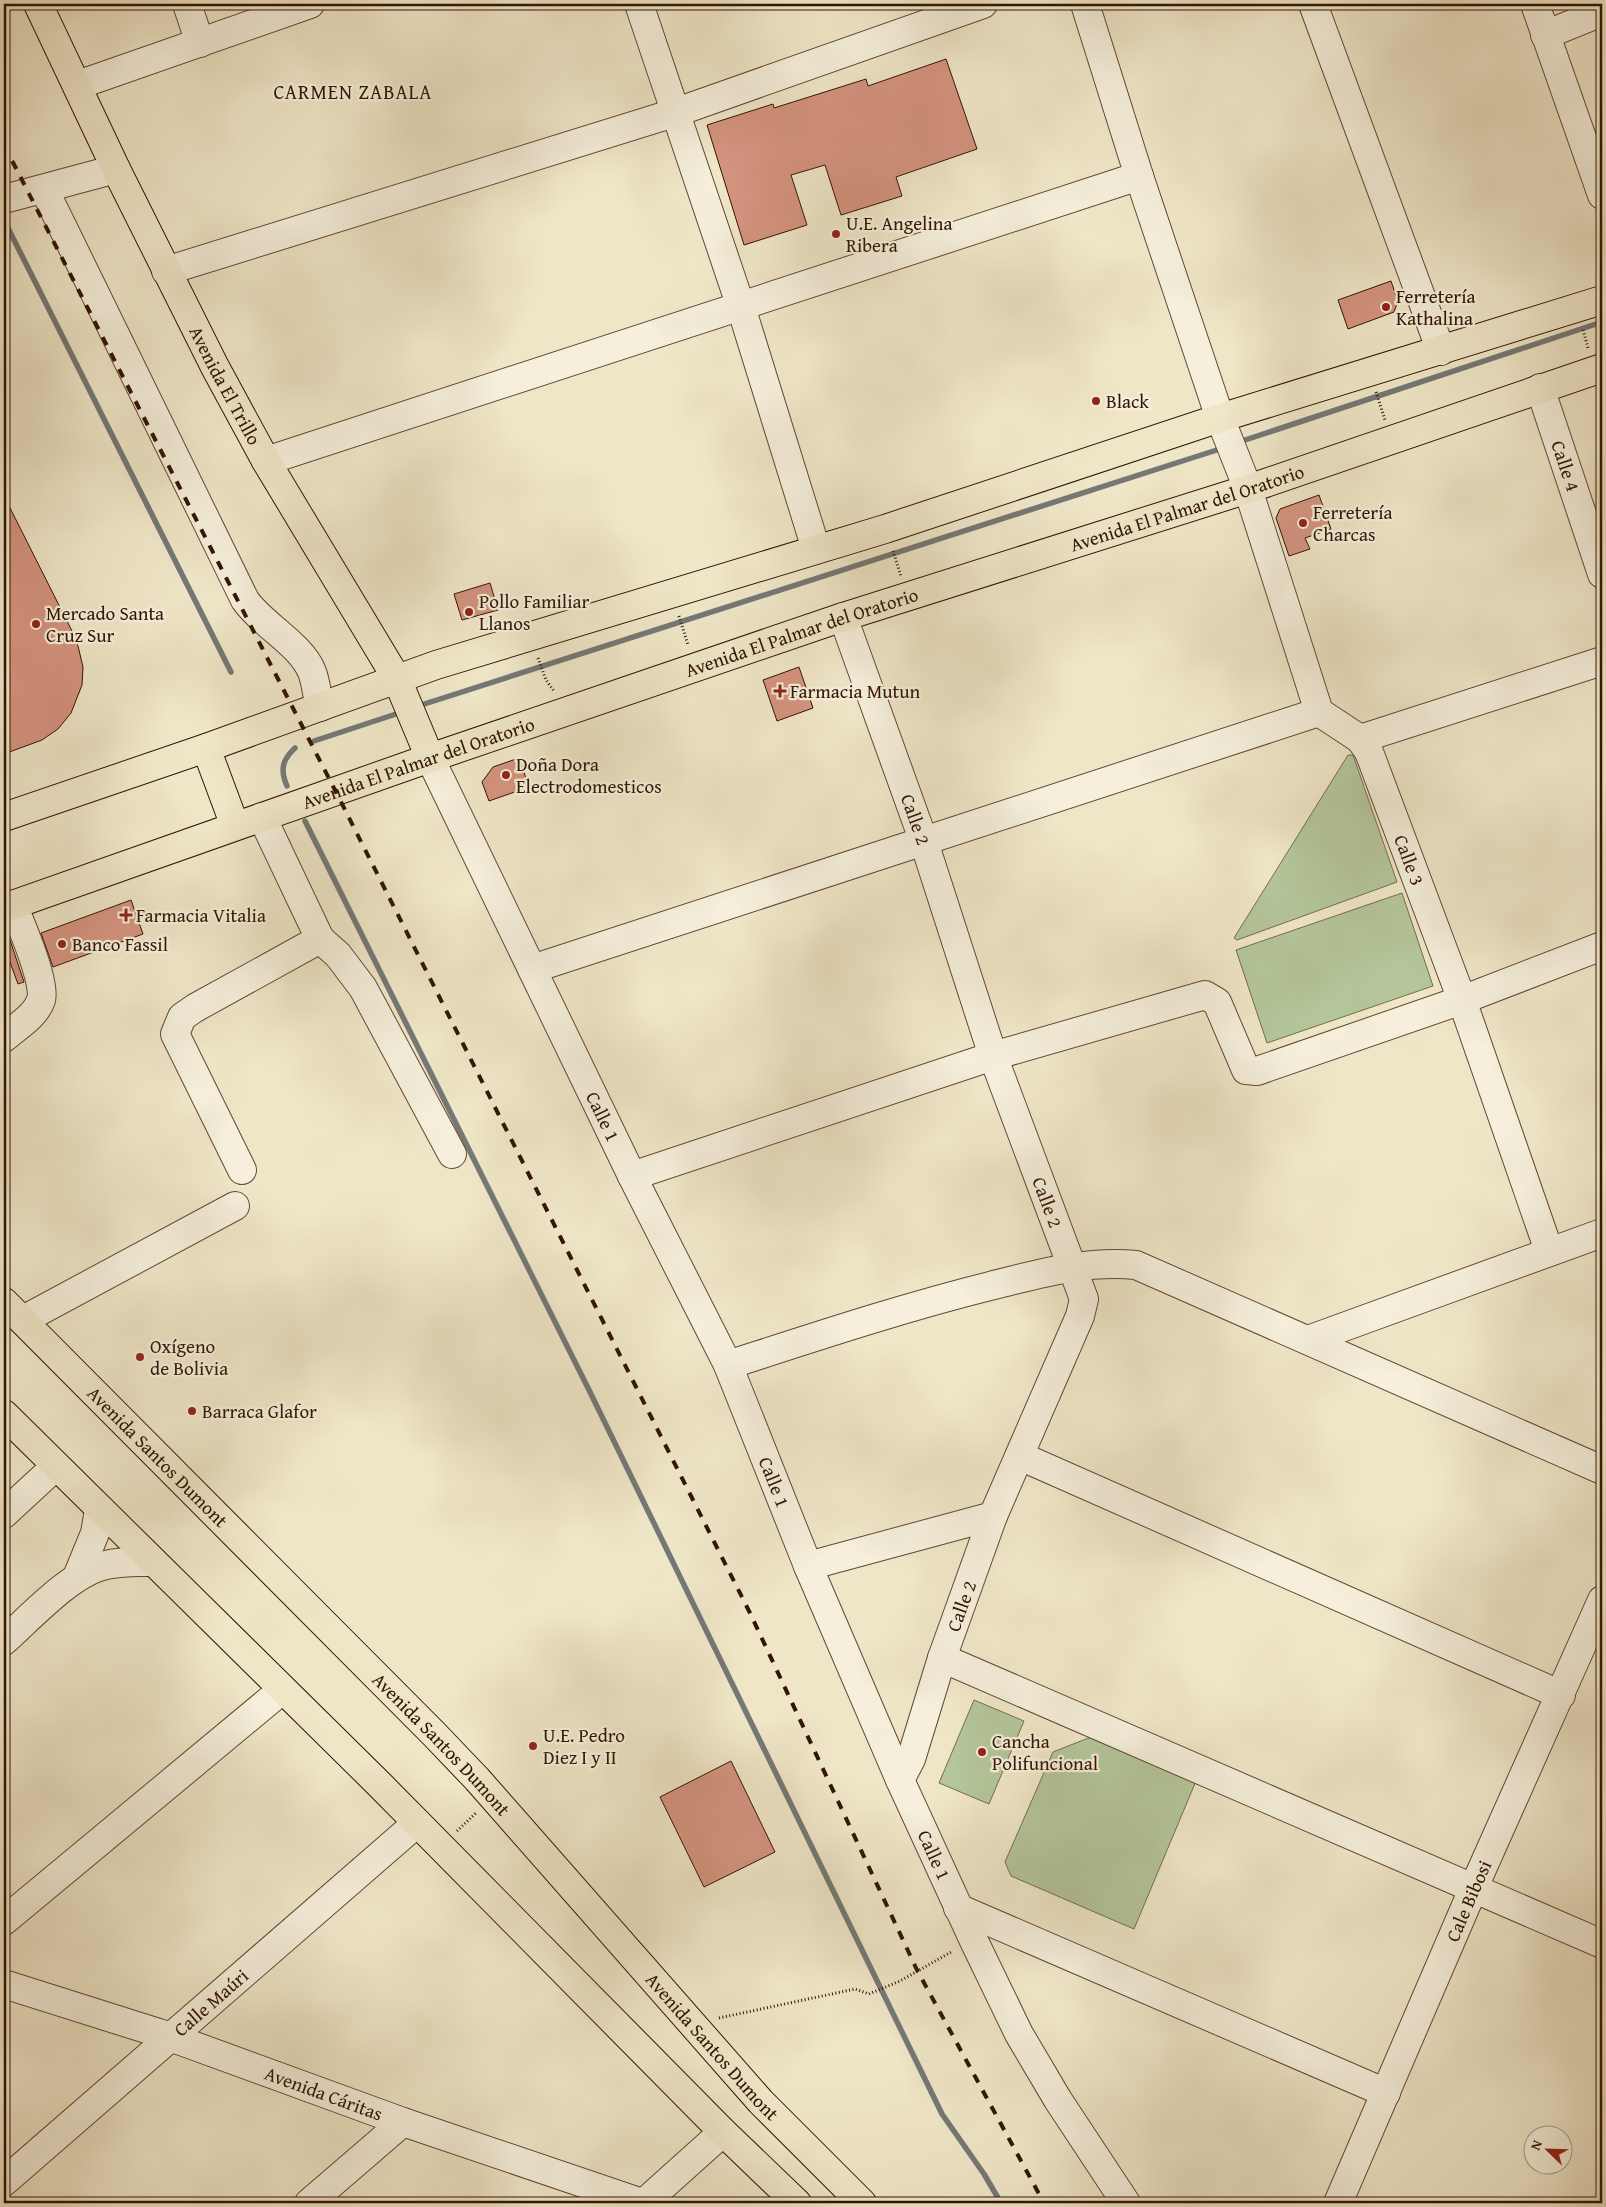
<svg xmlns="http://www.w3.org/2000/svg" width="1606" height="2207" font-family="'Gentium Book Plus',serif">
	<rect width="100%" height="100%" fill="#efe6c8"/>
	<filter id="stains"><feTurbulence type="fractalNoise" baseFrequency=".004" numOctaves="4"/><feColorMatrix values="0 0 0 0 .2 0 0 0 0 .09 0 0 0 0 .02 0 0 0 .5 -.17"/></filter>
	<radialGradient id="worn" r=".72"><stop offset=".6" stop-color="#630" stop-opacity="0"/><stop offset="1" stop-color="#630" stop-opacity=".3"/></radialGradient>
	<!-- green -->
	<path fill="#b4c69a" stroke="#736d4e" d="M1348,755h5l44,127 -160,58 -3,-2z
		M1402,893l31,93 -166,57 -31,-93z
		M974,1700l50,21 -35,83 -50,-21z
		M1091,1737l105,44 -62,148 -123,-53 -6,-14 48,-110z"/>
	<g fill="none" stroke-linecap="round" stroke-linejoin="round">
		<!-- stream -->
		<path stroke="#747975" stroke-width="5.5" d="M4,220l227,452
			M1236,443l366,-121
			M415,707l808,-259
			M314,741l88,-29
			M287,786c-7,-16 -5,-26 8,-38
			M305,821l284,569 353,724 42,60 17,29"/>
	</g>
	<!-- building -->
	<path fill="#d4937f" stroke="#321402" d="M946,59l31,90 -81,28 6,19 -61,19 -16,-50 -34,10 16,50 -63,20 -37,-120 66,-21 1,4 92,-29 2,7z
		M1391,281l7,20 -4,11 -46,17 -10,-29z
		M1319,495l12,34 -26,9 5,11 -21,7 -13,-38 4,-9z
		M4,496l69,137 5,13 5,21 -1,18 -11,28 -13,16 -16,11 -38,14z
		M490,583l8,27 -36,10 -8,-26z
		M799,667l14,41 -36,13 -14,-41z
		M519,758l10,29 -40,14 -7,-19 11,-15z
		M131,900l12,34 -90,33 -12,-34z
		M10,940l14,42 -6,2 -14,-38v-3z
		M731,1761l44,91 -71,35 -44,-90z"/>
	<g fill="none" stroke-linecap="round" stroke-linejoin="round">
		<!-- minor casing -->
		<g stroke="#614834" stroke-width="30">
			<g id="minor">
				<path d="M187,4l13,39"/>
				<path d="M639,4l102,303 75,242"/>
				<path id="s1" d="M1085,4l54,172 81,242 28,71 71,223 41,27 9,13 93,248 87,251"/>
				<path d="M1313,4l128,347"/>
				<path d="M1535,4l67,191"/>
				<path d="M1545,35l57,-23"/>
				<path d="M78,85l232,-81"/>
				<path d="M44,189l201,411c17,25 56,44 67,72 4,10 5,24 8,35"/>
				<path d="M4,199l112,-30"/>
				<path d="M166,271l508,-158 309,-109"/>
				<path id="s2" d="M1540,388l62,186"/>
				<path d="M266,461l873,-285"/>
				<path id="s3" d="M843,617l81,225 69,214 91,243 -4,17 -87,200 -51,142 -31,101 -11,21"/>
				<path d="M1360,739l242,-78"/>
				<path id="s4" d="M430,758l202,418 96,189 80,201 92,214 74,161 45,93 39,66 68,103"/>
				<path d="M262,817l58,122 18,16 25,33 89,166"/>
				<path d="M532,969l787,-257"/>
				<path d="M4,1038c12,-11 31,-21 37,-38 6,-15 -21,-78 -28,-95"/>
				<path d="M242,1170l-67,-136 7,-17 13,-9 125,-69"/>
				<path d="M632,1176l361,-120 212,-61 12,7 29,68 11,1 205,-71 140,-54"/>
				<path d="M23,1320l212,-114"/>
				<path d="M1308,1340l294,-107"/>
				<path d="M728,1365c87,-28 174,-57 262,-79 49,-12 95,-26 146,-21l466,205"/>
				<path d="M1020,1456l541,239"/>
				<path d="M4,1514l52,-48"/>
				<path d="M808,1566l185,-50"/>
				<path d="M77,1577l18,-44 4,-23"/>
				<path d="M4,1641c26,-23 65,-66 98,-75 17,-5 33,-4 50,-4"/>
				<path d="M942,1658l660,286"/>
				<path d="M958,1908l428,185"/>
				<path d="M4,1921l278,-231"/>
				<path id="s5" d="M4,1984l155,49 244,89 239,81"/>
				<path id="s6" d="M4,2182l413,-359"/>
				<path d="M309,2203l94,-81"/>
				<path d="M644,2203l79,-71"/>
				<path id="s7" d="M1338,2203l136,-316 128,-287"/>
			</g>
		</g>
		<!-- major casing -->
		<g stroke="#321402" stroke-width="30">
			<g id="major">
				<path id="s8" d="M38,4l78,165 99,198 51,94 131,218 33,79"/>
				<path d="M206,748l29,78"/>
				<path d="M4,817l202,-69 230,-83 449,-136 335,-111 382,-118"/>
				<path id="s9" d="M4,908l426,-150 413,-141 405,-128 354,-121"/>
				<path id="s10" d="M4,1302l430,432 43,45 284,323 101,101"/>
				<path d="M4,1414l375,370 344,348 74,71"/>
			</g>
		</g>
		<!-- path -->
		<path stroke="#321402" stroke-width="3" stroke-dasharray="1 2.5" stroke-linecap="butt" d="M1583,330l5,18
			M1376,392l9,28
			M893,551l8,25
			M679,616l9,29
			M538,658l8,22 8,11
			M457,1831l19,-18
			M719,2018l136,-29 14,5 31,-13 53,-30"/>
		<!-- minor -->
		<use href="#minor" stroke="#f5efdb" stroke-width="28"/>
		<!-- major -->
		<use href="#major" stroke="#efe6c8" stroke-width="28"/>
		<!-- rail -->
		<path stroke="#321402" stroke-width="4" stroke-dasharray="9 9" stroke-linecap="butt" d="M4,145l332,647 414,821 167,357 127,233"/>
	</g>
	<!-- markers -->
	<g fill="#8f2418" stroke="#f5efdb" stroke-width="2">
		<circle cx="836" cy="234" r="5"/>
		<circle cx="1386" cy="307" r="5"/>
		<circle cx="1096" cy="401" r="5"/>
		<circle cx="1303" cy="523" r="5"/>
		<circle cx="469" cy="612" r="5"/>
		<circle cx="36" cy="624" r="5"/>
		<path d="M777.5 683.5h5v5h5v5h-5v5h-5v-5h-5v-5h5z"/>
		<circle cx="506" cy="775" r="5"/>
		<path d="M123.5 907.5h5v5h5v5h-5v5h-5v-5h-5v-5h5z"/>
		<circle cx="62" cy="944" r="5"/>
		<circle cx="140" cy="1357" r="5"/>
		<circle cx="192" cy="1411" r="5"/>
		<circle cx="533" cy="1746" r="5"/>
		<circle cx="982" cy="1752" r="5"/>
	</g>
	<g text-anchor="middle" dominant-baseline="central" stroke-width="4.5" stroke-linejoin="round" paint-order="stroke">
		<!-- poi labels -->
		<g font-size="19" fill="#321402" stroke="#f5efdb" text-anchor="start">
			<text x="846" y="223">U.E. Angelina<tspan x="846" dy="22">Ribera</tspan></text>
			<text x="1396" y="296">Ferretería<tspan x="1396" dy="22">Kathalina</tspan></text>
			<text x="1106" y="401">Black</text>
			<text x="1313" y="512">Ferretería<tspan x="1313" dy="22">Charcas</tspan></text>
			<text x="479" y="601">Pollo Familiar<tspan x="479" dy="22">Llanos</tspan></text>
			<text x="46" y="613">Mercado Santa<tspan x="46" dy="22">Cruz Sur</tspan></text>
			<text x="790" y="691">Farmacia Mutun</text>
			<text x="516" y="764">Doña Dora<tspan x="516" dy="22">Electrodomesticos</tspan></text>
			<text x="136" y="915">Farmacia Vitalia</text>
			<text x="72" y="944">Banco Fassil</text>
			<text x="150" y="1346">Oxígeno<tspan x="150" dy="22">de Bolivia</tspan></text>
			<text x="202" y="1411">Barraca Glafor</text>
			<text x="543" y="1735">U.E. Pedro<tspan x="543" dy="22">Diez I y II</tspan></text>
			<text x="992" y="1741">Cancha<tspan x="992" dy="22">Polifuncional</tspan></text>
		</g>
		<!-- street labels -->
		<g font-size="19" fill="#321402" stroke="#f5efdb">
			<text stroke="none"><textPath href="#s8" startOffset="425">Avenida El Trillo</textPath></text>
			<text stroke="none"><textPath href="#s2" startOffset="82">Calle 4</textPath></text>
			<text stroke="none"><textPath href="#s9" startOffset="1249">Avenida El Palmar del Oratorio</textPath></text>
			<text stroke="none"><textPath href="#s9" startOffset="844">Avenida El Palmar del Oratorio</textPath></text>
			<text stroke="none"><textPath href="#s9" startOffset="439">Avenida El Palmar del Oratorio</textPath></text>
			<text stroke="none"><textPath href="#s3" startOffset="215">Calle 2</textPath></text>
			<text stroke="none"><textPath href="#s1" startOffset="926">Calle 3</textPath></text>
			<text stroke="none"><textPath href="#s4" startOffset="398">Calle 1</textPath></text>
			<text stroke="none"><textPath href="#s3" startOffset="620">Calle 2</textPath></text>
			<text stroke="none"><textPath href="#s10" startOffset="218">Avenida Santos Dumont</textPath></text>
			<text stroke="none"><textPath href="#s4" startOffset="802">Calle 1</textPath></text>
			<text transform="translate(961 1606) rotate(-70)">Calle 2</text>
			<text stroke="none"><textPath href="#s10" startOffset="622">Avenida Santos Dumont</textPath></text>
			<text stroke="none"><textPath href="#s4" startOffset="1208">Calle 1</textPath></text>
			<text stroke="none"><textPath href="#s7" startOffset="329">Cale Bibosi</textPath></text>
			<text stroke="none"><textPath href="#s6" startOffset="274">Calle Maúri</textPath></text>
			<text stroke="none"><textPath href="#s10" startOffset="1028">Avenida Santos Dumont</textPath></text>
			<text stroke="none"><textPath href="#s5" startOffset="338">Avenida Cáritas</textPath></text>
		</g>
		<!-- neighbourhood labels -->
		<g font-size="20" letter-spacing="1" fill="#321402" stroke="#f5efdb">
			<text x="353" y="91">CARMEN ZABALA</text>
		</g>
	</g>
	<!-- margin -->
	<rect width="1606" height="2207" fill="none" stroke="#efe6c8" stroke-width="20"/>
	<rect x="5" y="5" width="1596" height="2197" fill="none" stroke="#321402" stroke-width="2.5"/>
	<rect x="10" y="10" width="1586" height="2187" fill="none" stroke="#321402"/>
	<!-- north arrow -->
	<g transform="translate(1548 2150) rotate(293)"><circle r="24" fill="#f5efdb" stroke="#a79784"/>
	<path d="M0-4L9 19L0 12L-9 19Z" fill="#8f2418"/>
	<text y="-8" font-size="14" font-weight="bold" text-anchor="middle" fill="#321402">N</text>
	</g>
	<rect width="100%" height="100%" filter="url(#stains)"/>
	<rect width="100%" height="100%" fill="url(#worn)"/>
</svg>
